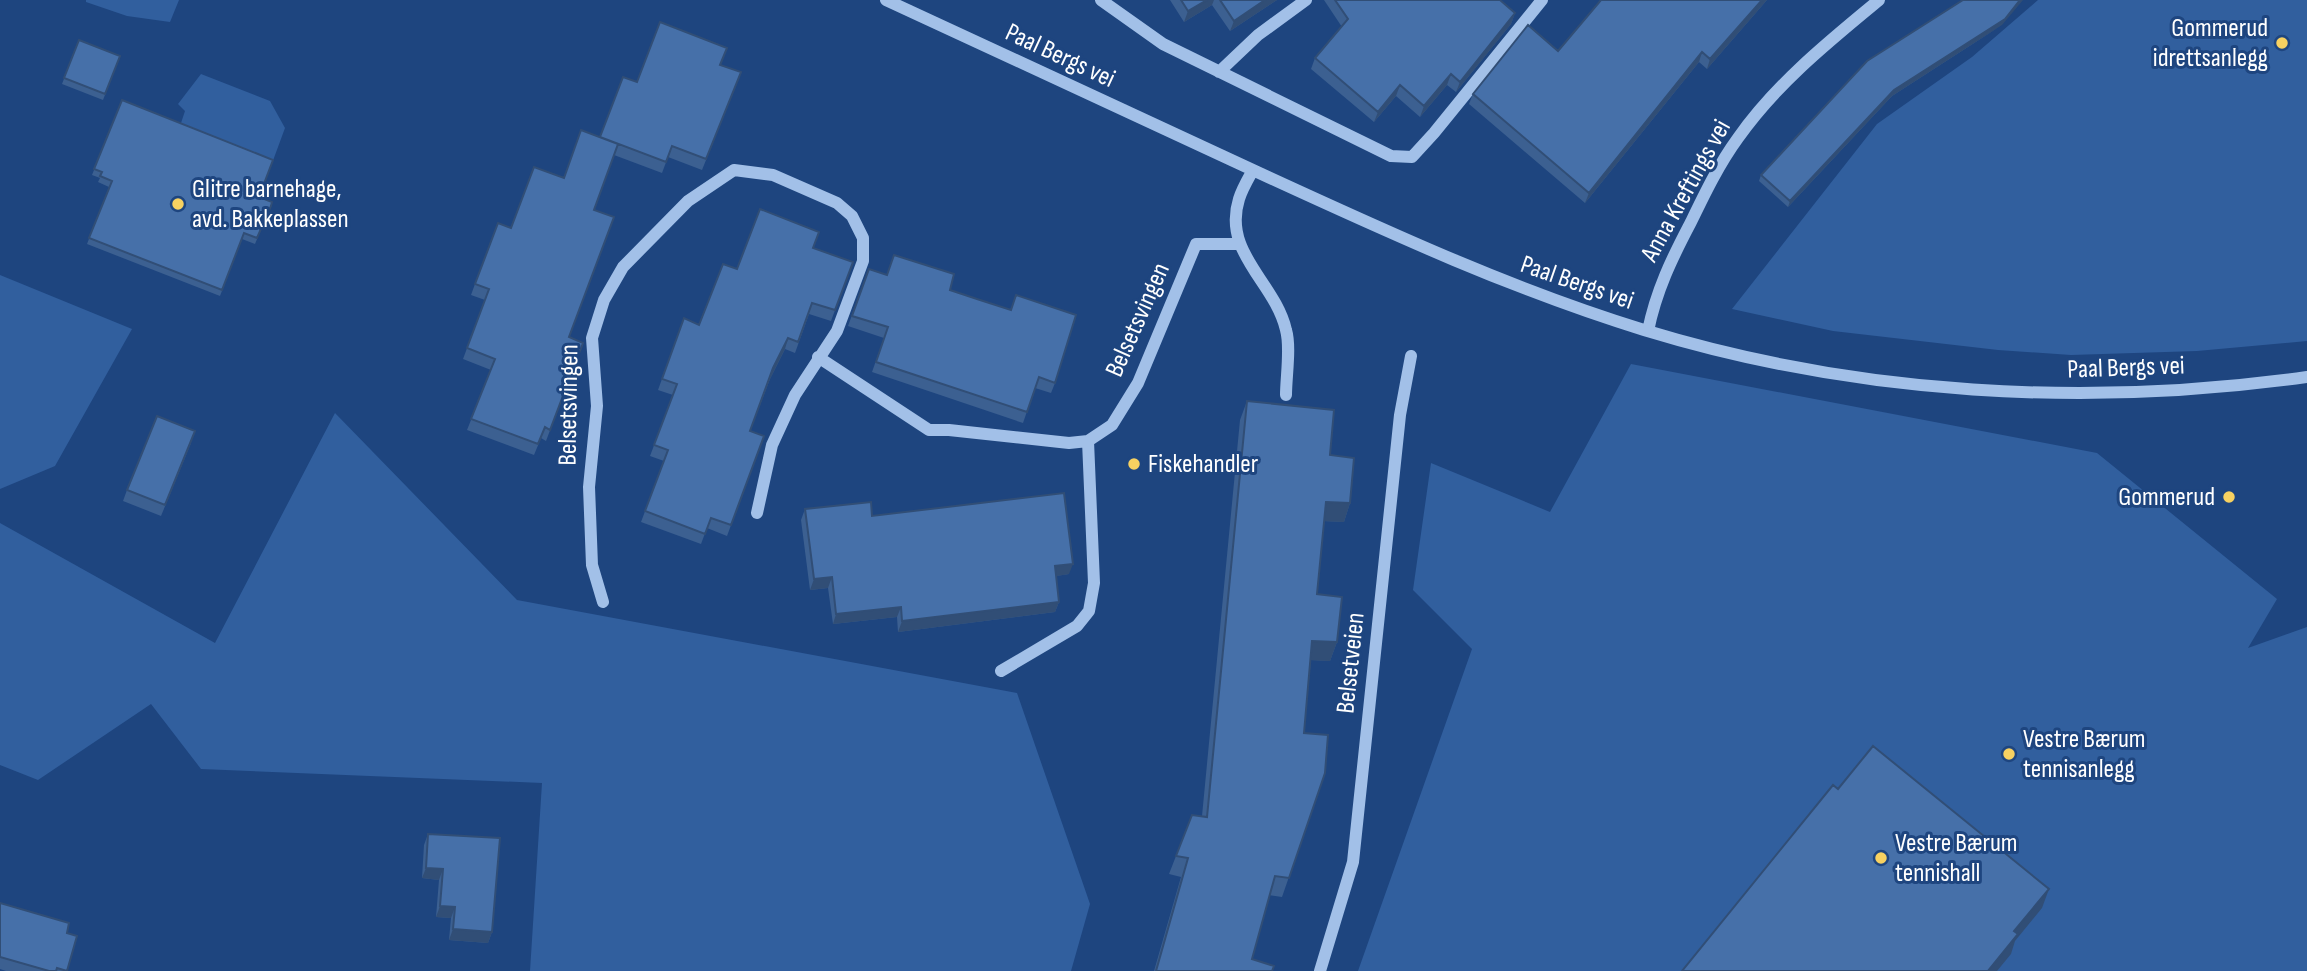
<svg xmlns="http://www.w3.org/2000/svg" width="2307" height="971" font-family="'Sofia Sans Condensed',sans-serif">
	<rect width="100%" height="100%" fill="#1e457f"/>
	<!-- green -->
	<path fill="#315f9e" d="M86,0h93l-9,22 -43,-6 -41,-14z
		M2038,0h269v341l-110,10 -126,4 -73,-5 -165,-19 -101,-22 145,-185 95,-67z
		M201,74l69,27 15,27 -14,38 -92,-37 6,-18 -7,-7z
		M0,275l132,54 -77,137 -55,23z
		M1631,364l466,89 180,146 -29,49 59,-21v344h-949l114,-322 -59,-59 18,-127 119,49z
		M335,413l182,187 500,93 73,211 -19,67h-541l12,-188 -341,-14 -50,-65 -113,76 -38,-15v-242l215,120z"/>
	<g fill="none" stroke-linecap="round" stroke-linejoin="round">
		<!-- minor -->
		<path stroke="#a2c0e8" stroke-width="12" d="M886,0c128,59 255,119 382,177 124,57 246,113 376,153 213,65 443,78 663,47
			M1101,0l62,44 228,112 21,1 22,-24 108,-133
			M1219,72l39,-37 48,-35
			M1253,170c-5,9 -11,19 -14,29 -17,54 36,83 47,131 5,17 0,47 0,65
			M1648,331c8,-40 24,-73 43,-109 14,-29 28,-58 47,-84 38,-54 90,-96 141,-138
			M818,357l111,73h20l120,13 19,-2 24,-16 26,-42 58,-139h42
			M603,602l-11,-37 -3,-78 8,-81 -5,-68 12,-38 19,-33 65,-66 46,-31 39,5 64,28 15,13 11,22v23l-26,70 -42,64 -23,50 -15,68
			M1001,671l76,-45 12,-15 5,-28 -6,-142
			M1320,971l33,-109 47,-447 11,-59"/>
	</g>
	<!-- wall -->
	<path fill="#3c6091" d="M1170,0h107l-47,31 -18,-26 -28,17z
		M1324,0h176l15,13 -4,11 -55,68 -9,-7 -27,32 -24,-21 -22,26 -63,-53 4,-11 27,-31z
		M1767,0l-60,69 -8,-7 -114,141 -116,-99 4,-10 85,-43z
		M2002,25l-110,71 -104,111 -29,-26 2,-6z
		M79,40l41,16 -17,44 -41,-16z
		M721,65l16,18 -35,87 -34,-13 -6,16 -48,-18 -20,55 -25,127 14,6 -37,98 -5,-3 -7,17 -67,-25 24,-60 -28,-11 22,-59 -14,-5 4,-11 36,-56 53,-50 36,-41 37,-55z
		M122,100l137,97 13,5 -17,42 -13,-5 -22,57 -133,-52 22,-57 -11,-5 2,-4 -8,-3z
		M813,248l40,14 -22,59 -22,-7 -14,39 -10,-4 -15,30 -20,52 14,5 -37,100 -20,-8 -6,16 -60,-22 23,-61 -14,-5 23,-61 -15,-5 26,-72 15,7z
		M869,269l18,6 63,15 105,93 -4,10 -16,-5 -12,35 -151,-51 12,-34 -36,-12z
		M1247,401l103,102 -6,19 -20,-1 -7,73 20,48 -7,19 -19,-1 -7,73 21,40 -43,124 -13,-2 -17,64 20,12h-118l27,-94 -12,-3 7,-18 26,-40 38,-396z
		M191,443l-30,73 -38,-15 4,-11z
		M805,509l67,7 197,58 -13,2 3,26 -4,10 -157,20 -1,-15 -64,7 -5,-36 -18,2 -9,-70z
		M428,834l64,98 -4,11 -39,-3 2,-22 -15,-1 3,-37 -17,-2 2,-33z
		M0,903l67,30v38h-61l-6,-2z"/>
	<!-- shaded-wall -->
	<path fill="#314e76" d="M1207,0h7l-2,5 -28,17 4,-11z
		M1265,0h12l-47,31 4,-10z
		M1762,0h5l-60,69 3,-10z
		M2020,0h3l-21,25 -110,71 -104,111 2,-6 104,-111z
		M1515,13l-4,11 -55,68 4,-10z
		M1702,52l-3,10 -114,141 4,-10z
		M1451,74l-4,11 -27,32 4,-11z
		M1400,85l-4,11 -22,26 4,-10z
		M788,338l-3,11 -15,30 3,-11z
		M1326,502l24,1 -6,19 -25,-1z
		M1073,564l-4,10 -18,3 4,-11z
		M832,577l-4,11 -18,2 4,-11z
		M1059,602l-4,10 -157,20 4,-11z
		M901,607l-4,10 -64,7 3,-10z
		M1312,641l25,1 -7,19 -25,-1z
		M426,868l17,1 -4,11 -17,-2z
		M2049,889l-7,19 -27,33 -4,13 -14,17h-9l26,-40z
		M440,906l15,1 -4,11 -15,-1z
		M453,929l39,3 -4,11 -39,-3z"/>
	<!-- building -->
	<path fill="#4670a9" stroke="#314e76" stroke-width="2" d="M1181,0h26l-19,11z
		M1220,0h45l-31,21z
		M1335,0h165l15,13 -55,69 -9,-8 -27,32 -24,-21 -22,27 -63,-54 33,-39z
		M1601,0h161l-52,59 -8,-7 -113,141 -116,-99 55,-69 30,26z
		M1963,0h57l-15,19 -111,71 -104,111 -29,-26 106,-114z
		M660,22l67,26 -7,17 21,7 -35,87 -34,-13 -6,16 -66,-25 23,-60 14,5z
		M79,40l41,16 -15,38 -41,-16z
		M122,100l151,60 -14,37 13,5 -1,4 -14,32 -13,-5 -22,57 -133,-52 23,-57 -12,-5 2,-4 -8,-3z
		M581,130l37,14 -24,66 20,7 -45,120 14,6 -33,87 -5,-3 -7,17 -67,-25 24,-60 -28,-11 22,-59 -14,-5 23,-61 13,5 23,-61 30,11z
		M760,209l59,23 -6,16 40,14 -18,48 -23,-7 -14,39 -10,-4 -15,30 -23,63 14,5 -33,89 -20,-7 -6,16 -60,-23 23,-61 -14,-5 23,-61 -15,-5 22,-61 15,7 24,-61 14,5z
		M894,255l60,19 -4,16 30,10 31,10 5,-15 60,20 -21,68 -16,-6 -12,35 -151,-50 12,-35 -36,-11 17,-47 18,6z
		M1247,401l87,9 -4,45 24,3 -4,45 -24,-1 -9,92 25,3 -5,45 -25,-1 -8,92 24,2 -3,38 -36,105 -14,-2 -23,83 22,7 -2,5h-116l32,-113 -12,-2 16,-41 15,2z
		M157,416l38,15 -30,74 -38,-15z
		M1064,493l9,71 -18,2 4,36 -157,19 -1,-14 -65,7 -4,-37 -18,2 -9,-70 66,-7 1,14z
		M1873,746l176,143 -35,42 4,3 -30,37h-306l151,-186 5,4z
		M428,834l72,4 -8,94 -39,-3 2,-22 -15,-1 3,-37 -17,-1z
		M0,903l69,20 -2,10 10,3 -10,35 -10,-3 -1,3h-7l-49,-14z"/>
	<!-- markers -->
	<g fill="#f7d161" stroke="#1e457f" stroke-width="2.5">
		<circle cx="2282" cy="43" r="7"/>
		<circle cx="178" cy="204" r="7"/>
		<circle cx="1134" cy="464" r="7"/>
		<circle cx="2229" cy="497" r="7"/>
		<circle cx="2009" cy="754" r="7"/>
		<circle cx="1881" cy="858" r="7"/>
	</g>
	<g text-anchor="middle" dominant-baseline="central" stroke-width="6" stroke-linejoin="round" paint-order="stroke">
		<!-- poi labels -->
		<g font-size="26" fill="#fff" stroke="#1e457f" text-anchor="start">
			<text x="2268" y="28" text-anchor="end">Gommerud<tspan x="2268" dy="30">idrettsanlegg</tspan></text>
			<text x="192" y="189">Glitre barnehage,<tspan x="192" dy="30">avd. Bakkeplassen</tspan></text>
			<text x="1148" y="464">Fiskehandler</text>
			<text x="2215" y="497" text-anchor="end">Gommerud</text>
			<text x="2023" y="739">Vestre Bærum<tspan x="2023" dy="30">tennisanlegg</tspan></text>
			<text x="1895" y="843">Vestre Bærum<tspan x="1895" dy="30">tennishall</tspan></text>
		</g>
		<!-- street labels -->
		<g font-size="26" fill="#fff" stroke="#1e457f">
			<text transform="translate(1060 56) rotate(25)">Paal Bergs vei</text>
			<text transform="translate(1686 191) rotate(-61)">Anna Kreftings vei</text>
			<text transform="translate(1577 283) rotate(19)">Paal Bergs vei</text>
			<text transform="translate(1138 320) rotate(-66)">Belsetsvingen</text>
			<text transform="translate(2126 368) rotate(-2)">Paal Bergs vei</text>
			<text transform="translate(569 405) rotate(-89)">Belsetsvingen</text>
			<text transform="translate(1351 663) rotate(-84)">Belsetveien</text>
		</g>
	</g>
</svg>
